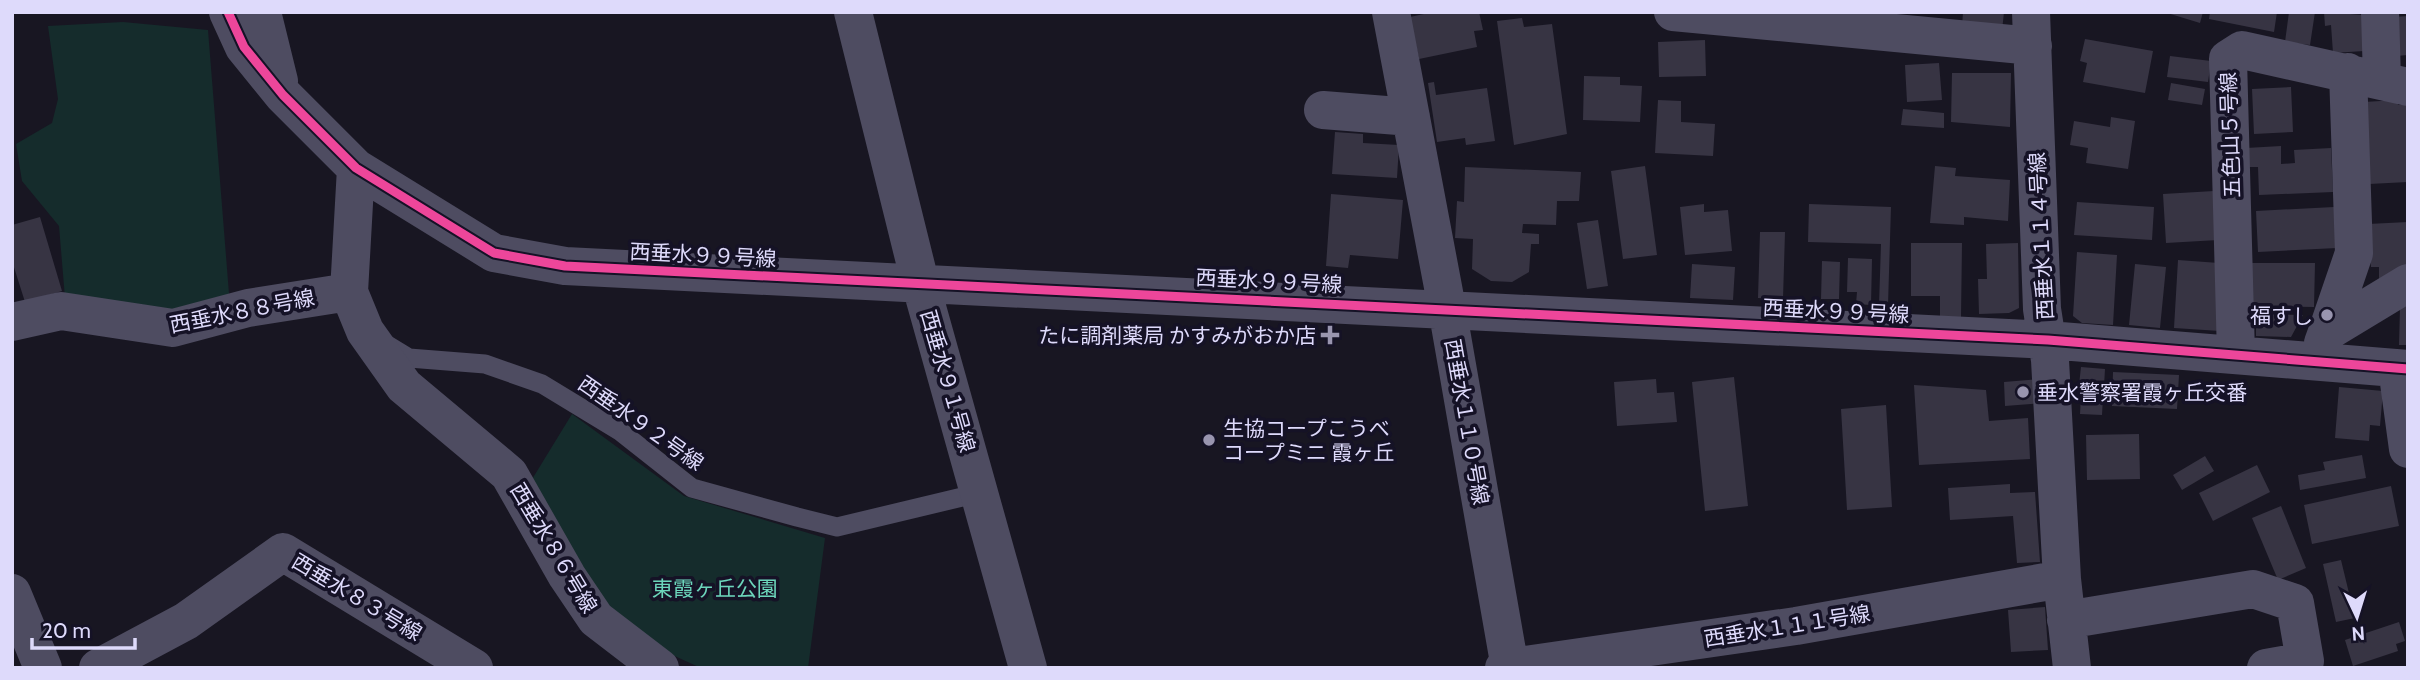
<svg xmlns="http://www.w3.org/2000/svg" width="2420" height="680" font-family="Cabin,'Noto Sans JP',sans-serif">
	<rect width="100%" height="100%" fill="#181622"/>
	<!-- green -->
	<path fill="#152c2c" d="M123,22l85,8 22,276 -88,6 -77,-14 -6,-72 -37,-45 -6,-37 36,-21 6,-24 -10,-73z
		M572,414l112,82 141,42 -17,130h-107l-79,-36 -91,-151z"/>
	<!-- building -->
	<path fill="#373443" d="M1433,12h46l4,18 -9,1 3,16 -58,12 -9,-42z
		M1963,12h41l-2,19 -40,-4z
		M2164,12h39l-3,11z
		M2210,12h67l-3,20 -65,-13z
		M2289,12h26l-5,33 -25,-3z
		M2324,12l39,3 1,36 -31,2 -2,-28 -6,1z
		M2408,16v39l-12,1 -2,-39z
		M1522,18l2,9 28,-3 15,110 -53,11 -17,-124z
		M2085,39l68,12 -8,42 -62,-11 4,-19 -7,-2z
		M1705,40l1,36 -47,1 -1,-35z
		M2170,56l41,5 -3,21 -41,-5z
		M1939,63l3,37 -35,2 -2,-37z
		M1952,73h59l-1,54 -59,-5z
		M1584,76l36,1v8l22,1 -2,36 -57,-2z
		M1434,82l2,13 51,-7 8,53 -29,4 -1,-7 -28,4 -9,-59z
		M2171,83l34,6 -3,16 -34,-5z
		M2291,87l2,45 -39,2 -2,-45z
		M1658,100l23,1v21l34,2 -2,32 -58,-3z
		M2397,100l1,5h10v77l-39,2 -5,-82z
		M1903,109l41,4v15l-43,-3z
		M2111,117l24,4 -7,48 -42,-6 2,-15 -18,-3 4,-24 36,6z
		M1335,132l28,2v9l36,2 -2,33 -65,-4z
		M2281,146v18l14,-1 -1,-13 37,-2 2,44 -74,3 -1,-28h-10l-2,-19z
		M1645,166l12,89 -34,4 -12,-88z
		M1935,166l21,2 -1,8 55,4 -2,41 -44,-4v8l-34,-2z
		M1465,167l116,5 -2,29h-22l-1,24 -33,-1 -1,9 17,1v10h-8l-2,28 -17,10 -21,-1 -19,-12 1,-30 -18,-1 2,-37 7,1z
		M2214,191l4,49 -52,3 -3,-49z
		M1331,194l72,6 -5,59 -48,-4 -2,13 -22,-2z
		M2077,202l77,5 -2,33 -78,-5z
		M1704,204v8l24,-2 4,41 -47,4 -5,-48z
		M1809,204l82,3 -3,98h-9l2,-61 -73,-2z
		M2334,207l3,41 -79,4 -2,-41z
		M40,217l22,74 -37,11 -13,-41v-36z
		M1598,220l10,66 -21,3 -10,-66z
		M2408,222l-2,43 -27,15v-13h-8l-3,-43z
		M1760,232h25l-2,67 -25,-1z
		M1911,243h51l-1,75h-21v-22h-29z
		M2018,243l1,65 -10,5 -30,1 -1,-35h9l-1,-35z
		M2077,252l40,3 -4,70 -31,-2 -9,-7z
		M1848,258l24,1 -1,46 -15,-1 1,-12h-10z
		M2178,260l41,3 1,68 -46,-3z
		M1822,261l18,1 -1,37h-18z
		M2252,263h63l-1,44 -62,-1z
		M1692,264l43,3 -2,33 -43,-2z
		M2135,264l31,3 -6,61 -31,-3z
		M2408,303v42h-9l1,-37z
		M2256,314l47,1 -12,22 -35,-1z
		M2081,367l24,2 -1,17 -25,-1z
		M2113,372l66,3 -2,34 -65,-3z
		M1734,377l14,129 -43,5 -13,-129z
		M1656,379l1,14 17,-1 3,30 -60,4 -3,-44z
		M2040,379l2,24 -37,3 -1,-24z
		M1914,385l72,5 3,31 39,-3 2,41 -111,6z
		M2339,387l44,4 -3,35 -10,-1 -1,16 -34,-3z
		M2081,396l22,1 -1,18 -22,-1z
		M1886,405l6,102 -45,3 -6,-101z
		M2139,434l1,45 -53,1 -1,-45z
		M2362,455l4,23 -66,12 -2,-15 27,-5 -2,-8z
		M2205,456l9,15 -32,19 -9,-15z
		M2257,465l13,27 -57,29 -14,-28z
		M2010,484v9l25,-1 5,70 -23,1 -4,-47 -63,4 -2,-32z
		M2391,486l8,40 -87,18 -8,-39z
		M2281,506l25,62 -28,12 -26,-62z
		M2341,560l14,58 -19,4 -13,-58z
		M2045,607l3,43 -37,2 -3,-42z
		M2399,622l6,19 -9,3 2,7 -45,15 -8,-26z"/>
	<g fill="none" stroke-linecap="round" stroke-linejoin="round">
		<!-- service -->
		<path stroke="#4e4c61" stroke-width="19" d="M386,344l23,14 76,6 57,20 79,48 71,56 105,29 40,10 142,-34"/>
		<!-- minor -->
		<path stroke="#4e4c61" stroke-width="38" d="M228,12l16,35 39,48 73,73 138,85 71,13 1483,74 360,29
			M262,12l17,69
			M853,12l67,270 108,386
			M1391,12l56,296 63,360
			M1673,12l360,34
			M2031,12l11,297 8,51 12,219 10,89
			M2380,12l2,67
			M1323,110l88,7
			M356,168l-7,124 16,39 39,55 105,88 58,102 29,43 64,49
			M12,322l49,-11 112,17 75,-20 101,-16
			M2327,332l27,-79 -6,-181
			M2323,343l4,-11 81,-49
			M2236,355l-8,-296 14,-9 166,37
			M2397,368l11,81
			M2066,620l187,-31 42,14 10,58 -39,7
			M98,668l88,-47 97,-69 191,116
			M1504,668l292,-42 266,-47"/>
		<!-- tertiary -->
		<path stroke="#4e4c61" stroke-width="38" d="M12,593l31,75"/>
		<!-- cycleway casing -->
		<g stroke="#151226" stroke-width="13">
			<path id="cycleway" d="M228,12l16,35 39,48 73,73 138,85 71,13 1483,74 360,29"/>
		</g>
		<!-- cycleway -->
		<use href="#cycleway" stroke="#ed469a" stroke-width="9"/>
	</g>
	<!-- markers -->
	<g fill="#9995af" stroke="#151226" stroke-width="2.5">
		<circle cx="2327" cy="315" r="7"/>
		<path d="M1326.5 324.5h7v7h7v7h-7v7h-7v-7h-7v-7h7z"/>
		<circle cx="2023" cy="392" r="7"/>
		<circle cx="1209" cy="440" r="7"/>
	</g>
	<g text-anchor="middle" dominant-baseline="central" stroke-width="7" stroke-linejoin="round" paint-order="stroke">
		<!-- street labels -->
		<g font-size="21" fill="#dedafb" stroke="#151226">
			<text transform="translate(2230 135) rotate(-92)">五色山５号線</text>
			<text transform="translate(2041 236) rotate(-93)">西垂水１１４号線</text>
			<text transform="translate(703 255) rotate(3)">西垂水９９号線</text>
			<text transform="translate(1269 281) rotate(3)">西垂水９９号線</text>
			<text transform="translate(242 311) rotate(-11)">西垂水８８号線</text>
			<text transform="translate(1836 311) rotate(3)">西垂水９９号線</text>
			<text transform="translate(948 381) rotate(74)">西垂水９１号線</text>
			<text transform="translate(1467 422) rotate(80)">西垂水１１０号線</text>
			<text transform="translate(641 423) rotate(35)">西垂水９２号線</text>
			<text transform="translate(554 548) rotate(59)">西垂水８６号線</text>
			<text transform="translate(357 597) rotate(31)">西垂水８３号線</text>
			<text transform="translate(1787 626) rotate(-9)">西垂水１１１号線</text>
		</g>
		<!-- poi labels -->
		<g font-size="21" fill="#dedafb" stroke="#151226" text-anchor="end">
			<text x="2313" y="315">福すし</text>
			<text x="1316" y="335">たに調剤薬局 かすみがおか店</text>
			<text x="2037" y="392" text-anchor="start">垂水警察署霞ヶ丘交番</text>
			<text x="1223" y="428" text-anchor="start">生協コープこうべ<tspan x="1223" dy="24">コープミニ 霞ヶ丘</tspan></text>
		</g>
		<!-- park labels -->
		<g font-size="21" fill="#6cd5bb" stroke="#151226">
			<text x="715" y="588">東霞ヶ丘公園</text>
		</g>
	</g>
	<!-- border -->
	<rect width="2420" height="680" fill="none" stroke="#dedafb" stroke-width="28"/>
	<!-- north arrow -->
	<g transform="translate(2357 617) rotate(176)" stroke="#151226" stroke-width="5" paint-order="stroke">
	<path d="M0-5L12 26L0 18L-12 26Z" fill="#dedafb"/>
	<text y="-10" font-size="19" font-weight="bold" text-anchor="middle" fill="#dedafb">N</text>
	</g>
	<!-- scale -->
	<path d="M32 638v10h103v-10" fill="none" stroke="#dedafb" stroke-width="3.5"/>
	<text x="42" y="638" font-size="21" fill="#dedafb" stroke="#151226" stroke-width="5" paint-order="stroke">20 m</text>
</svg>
